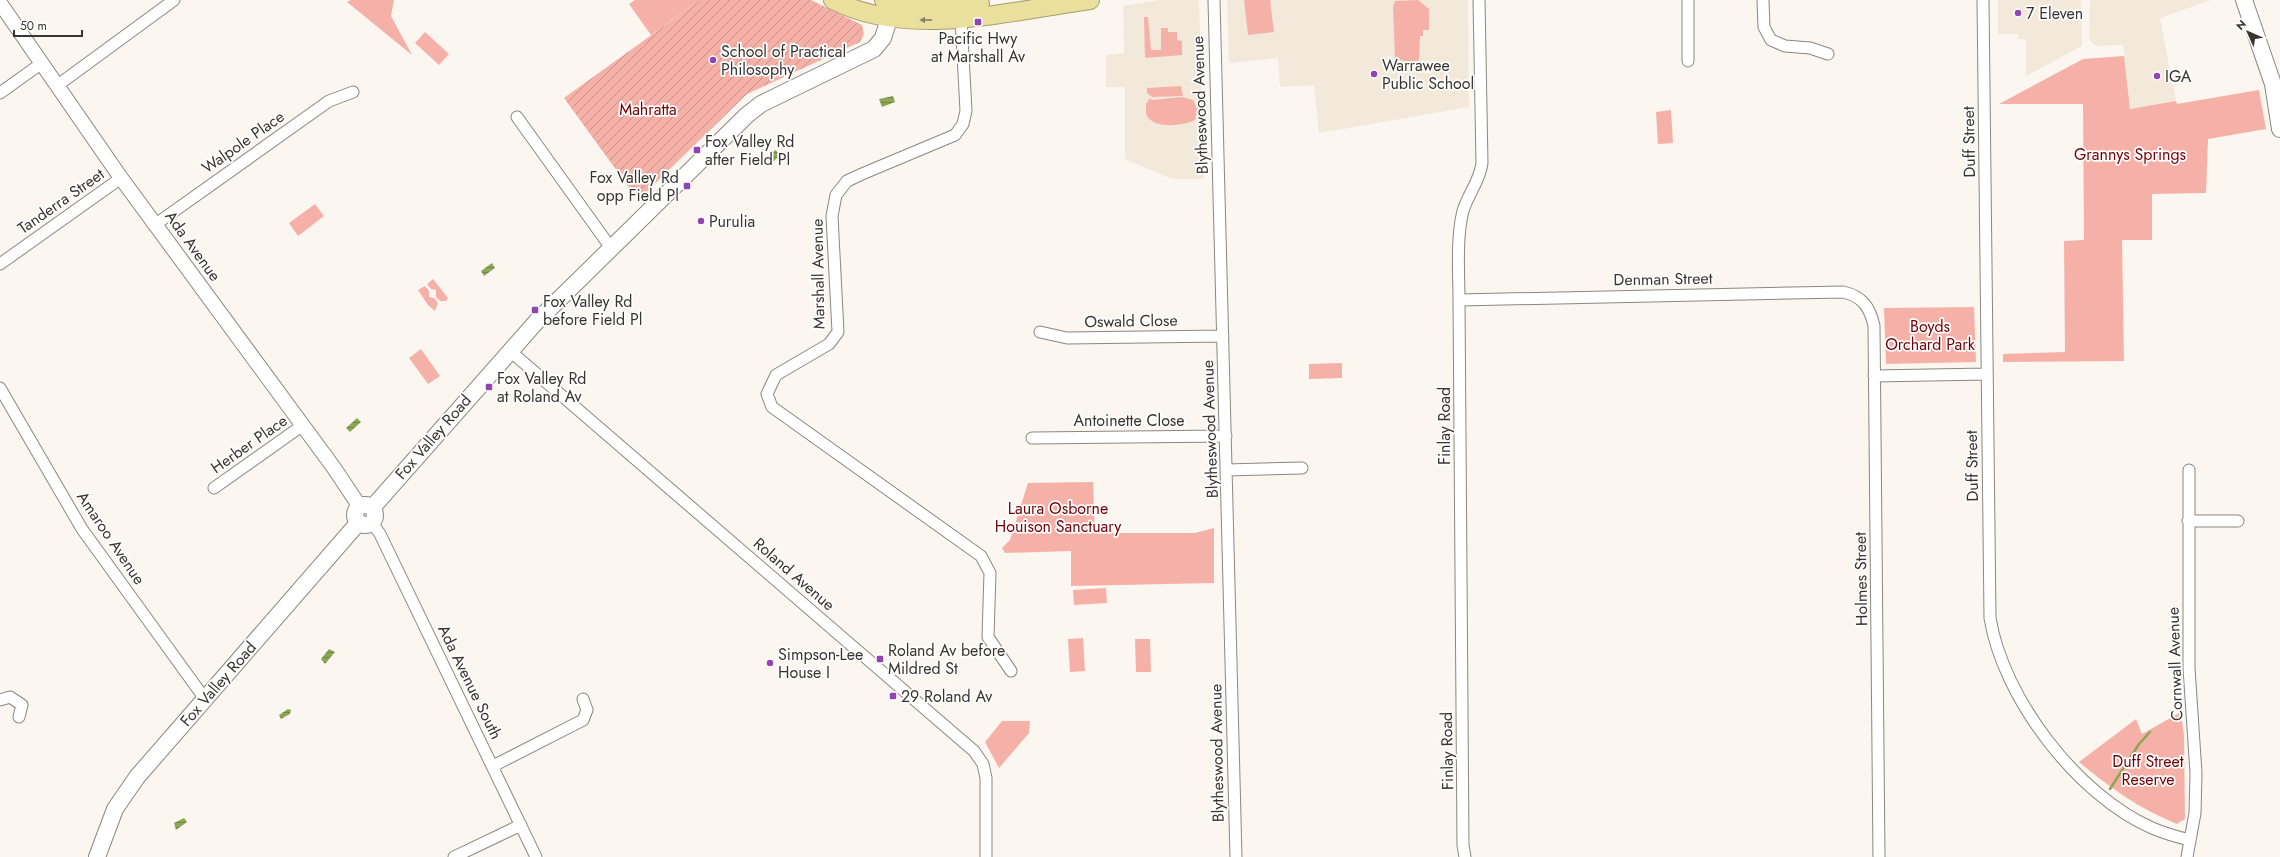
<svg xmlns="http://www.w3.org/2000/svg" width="2280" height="857" font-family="Jost,sans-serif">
	<defs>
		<pattern id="garden-furrows" width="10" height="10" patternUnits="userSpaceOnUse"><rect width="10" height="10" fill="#f5b1a8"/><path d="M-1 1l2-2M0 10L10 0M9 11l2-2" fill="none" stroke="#c79189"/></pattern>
		<pattern id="water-rules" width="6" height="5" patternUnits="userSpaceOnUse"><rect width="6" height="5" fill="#8ca655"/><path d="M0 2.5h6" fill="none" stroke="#738847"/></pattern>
	</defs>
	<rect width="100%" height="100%" fill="#fbf6ef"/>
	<!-- built -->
	<path fill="#f3e9db" d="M1159,0h40l5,179h-32l-47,-20v-72h-19v-32l18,-2 -1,-47z
		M1227,0h241l1,107 -150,26 -5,-48 -34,2 -2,-29 -49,5z
		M1998,0h83l1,46 -56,30v-37h-8v-5h-20z
		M2090,0h121l-51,18 16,83 -46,8 -7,-64 -27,1 -7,-6z"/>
	<!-- green -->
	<path fill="#f5b1a8" d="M351,0h43l-3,16 21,39 -65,-53z
		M635,0h65l-49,35 -22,-31z
		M1244,0h26l4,32 -26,3z
		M1418,0l11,9v21h-6v6h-3l-1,24 -9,3 -15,-5 -2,-51 2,-6z
		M1144,17h4l3,33h10v-22h7v4h9v8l5,1v14l-37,3z
		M425,32l24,22 -10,11 -24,-22z
		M2124,56l6,53 46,-8 1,3 82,-14 7,39 -58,10 -2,54 -54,1v46h-30l2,121 -121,1v-8l62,-2 -1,-111 20,-1 -1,-136h-84l84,-45z
		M1181,86l2,10 -31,1 -5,-4v-5z
		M1182,97l11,3 4,9 -2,11c-11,6 -45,10 -49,-7 0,-3 0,-6 0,-9l4,-6 2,2z
		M1671,110l2,33 -15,1 -2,-32z
		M315,204l9,12 -26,20 -9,-13z
		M433,279l15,19 -2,3h-6l-4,-4v-7l-5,-1 -4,-5z
		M425,286l4,5v6l5,1 4,5 -3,8 -7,-6 -10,-15z
		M1974,307l2,55 -90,2 -2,-56z
		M421,349l19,27 -12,8 -19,-26z
		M1342,363v15l-33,1v-15z
		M1093,482l2,51h100l19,-5v55l-143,3v-35l-66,2 -3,-5 8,-8 18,-57z
		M1106,588l1,15 -33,2 -1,-15z
		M1083,638l2,33 -15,1 -2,-33z
		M1135,639h15l1,33h-15z
		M2181,712l3,24 1,83 -8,5c-37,-15 -67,-36 -98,-62l57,-43 6,15z
		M1002,721h28l-1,12 -30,35 -14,-26z"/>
	<!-- garden -->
	<path fill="url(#garden-furrows)" d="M700,0h111l51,25 2,9 -4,8 -113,52 -109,106 -74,-102z"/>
	<!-- water -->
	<path fill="url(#water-rules)" d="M893,96l2,6 -13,5 -3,-8z
		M775,150l4,3v3l-8,8 -4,-6z
		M492,263l3,5 -11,8 -3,-5z
		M357,418l4,4 -11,10 -4,-4z
		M329,649l6,3 -10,12 -4,-5z
		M288,709l3,1 -1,4 -9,5 -2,-4z
		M184,818l3,4 -11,8 -2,-7z"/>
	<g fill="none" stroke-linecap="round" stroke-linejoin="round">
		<!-- stream -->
		<path stroke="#8ca655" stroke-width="2.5" d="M2110,789l29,-45 11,-12"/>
		<!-- minor casing -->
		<g stroke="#8c8780" stroke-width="13">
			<path id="minor" d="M1214,0l22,857
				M1763,0l1,27 7,13 14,6 25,2 18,6
				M1983,0l7,618c13,80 87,177 162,210 12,5 25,9 38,12
				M961,18l5,93 -3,13 -8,11 -93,39 -15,7 -11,14 -4,21 6,116 -9,12 -53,31 -9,19 5,13 209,149 9,17 -2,64 23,34
				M1688,61v-61
				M58,85l116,-85
				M0,93l42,-30
				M517,117l94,131
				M156,224l173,-123 24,-9
				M0,264l121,-86
				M1459,300l384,-8c19,4 27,15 31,34l5,531
				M1040,332l27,6 156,-2
				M510,351l464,400 9,13 3,14v79
				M1874,376l113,-2
				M0,388l82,141 123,170
				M1032,438l194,-2
				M1227,470l75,-2
				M214,488l89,-63
				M2188,521h50
				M372,523l8,11 156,323
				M0,700l10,-3 12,8 -3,12
				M493,766l90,-46 4,-10 -4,-11
				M454,857l67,-32
				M1465,857l-2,-12 -4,-545c0,-28 -3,-61 4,-89 5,-17 17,-30 19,-48l-3,-163
				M2187,857l8,-44 1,-40 -7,-105v-198"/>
		</g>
		<!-- tertiary casing -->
		<g stroke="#8c8780" stroke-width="16">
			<path id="tertiary" d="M0,3l121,175 213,290 26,39"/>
		</g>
		<!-- secondary casing -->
		<g stroke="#8c8780" stroke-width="18">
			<path id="secondary" d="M2244,0l29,84 7,45
				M355 515a10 10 0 1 1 20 0a10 10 0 1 1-20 0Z
				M372,508l165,-187 210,-206 14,-11 113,-55 9,-11 10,-32
				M97,857l18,-48 22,-32 222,-255"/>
		</g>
		<!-- trunk casing -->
		<g stroke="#a89e67" stroke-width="20">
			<path id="trunk" d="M833,0c75,39 177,11 257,0
				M884,0l50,7 46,-3"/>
		</g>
		<!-- minor -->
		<use href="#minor" stroke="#fff" stroke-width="11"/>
		<!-- tertiary -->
		<use href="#tertiary" stroke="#fff" stroke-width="14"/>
		<!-- secondary -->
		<use href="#secondary" stroke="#fff" stroke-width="16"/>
		<!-- trunk -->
		<use href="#trunk" stroke="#eadf9c" stroke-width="18"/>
	</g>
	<!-- one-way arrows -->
	<defs><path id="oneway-solid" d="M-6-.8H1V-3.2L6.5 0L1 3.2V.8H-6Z"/></defs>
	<use fill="#888262" href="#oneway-solid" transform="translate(926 20) rotate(-179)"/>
	<!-- markers -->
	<g fill="#9443b3" stroke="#fff" stroke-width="1.5">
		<circle cx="2018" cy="13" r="4"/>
		<rect x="974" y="18" width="8" height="8" rx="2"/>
		<circle cx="713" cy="60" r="4"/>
		<circle cx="1374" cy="74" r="4"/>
		<circle cx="2157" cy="76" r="4"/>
		<rect x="693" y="146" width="8" height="8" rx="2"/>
		<rect x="683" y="182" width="8" height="8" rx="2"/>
		<circle cx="701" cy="221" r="4"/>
		<rect x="531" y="306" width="8" height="8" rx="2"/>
		<rect x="485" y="383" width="8" height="8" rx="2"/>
		<rect x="876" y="655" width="8" height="8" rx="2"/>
		<circle cx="770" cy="663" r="4"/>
		<rect x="889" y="692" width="8" height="8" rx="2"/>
	</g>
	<g text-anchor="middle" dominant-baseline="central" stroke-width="3.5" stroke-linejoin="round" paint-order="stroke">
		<!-- poi labels -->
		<g font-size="16" fill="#373532" stroke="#fff" text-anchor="start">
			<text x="2026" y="13">7 Eleven</text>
			<text x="978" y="38" text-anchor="middle">Pacific Hwy<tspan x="978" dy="18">at Marshall Av</tspan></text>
			<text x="721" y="51">School of Practical<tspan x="721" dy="18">Philosophy</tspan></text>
			<text x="1382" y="65">Warrawee<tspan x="1382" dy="18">Public School</tspan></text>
			<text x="2165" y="76">IGA</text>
			<text x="705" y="141">Fox Valley Rd<tspan x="705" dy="18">after Field Pl</tspan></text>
			<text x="679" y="177" text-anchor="end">Fox Valley Rd<tspan x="679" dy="18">opp Field Pl</tspan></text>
			<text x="709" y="221">Purulia</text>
			<text x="543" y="301">Fox Valley Rd<tspan x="543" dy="18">before Field Pl</tspan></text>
			<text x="497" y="378">Fox Valley Rd<tspan x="497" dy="18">at Roland Av</tspan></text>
			<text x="888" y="650">Roland Av before<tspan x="888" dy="18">Mildred St</tspan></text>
			<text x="778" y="654">Simpson-Lee<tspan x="778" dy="18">House I</tspan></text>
			<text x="901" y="696">29 Roland Av</text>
		</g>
		<!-- street labels -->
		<g font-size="16" fill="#373532" stroke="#fff">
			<text transform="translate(1200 105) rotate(-92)">Blytheswood Avenue</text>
			<text transform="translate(243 142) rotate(-35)">Walpole Place</text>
			<text transform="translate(1969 142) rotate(-91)">Duff Street</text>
			<text transform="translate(61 201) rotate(-35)">Tanderra Street</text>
			<text transform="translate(193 246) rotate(54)">Ada Avenue</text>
			<text transform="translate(818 274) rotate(-91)">Marshall Avenue</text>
			<text transform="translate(1663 279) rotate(-1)">Denman Street</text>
			<text transform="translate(1131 321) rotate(-1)">Oswald Close</text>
			<text x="1129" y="420">Antoinette Close</text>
			<text transform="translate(1444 426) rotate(-90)">Finlay Road</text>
			<text transform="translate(1210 429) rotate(-92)">Blytheswood Avenue</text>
			<text transform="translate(433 437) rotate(-49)">Fox Valley Road</text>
			<text transform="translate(249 444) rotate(-35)">Herber Place</text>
			<text transform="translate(1972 466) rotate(-91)">Duff Street</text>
			<text transform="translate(111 538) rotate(56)">Amaroo Avenue</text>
			<text transform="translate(794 574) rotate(41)">Roland Avenue</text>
			<text transform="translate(1861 579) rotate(-91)">Holmes Street</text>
			<text transform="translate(2175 664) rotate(-92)">Cornwall Avenue</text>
			<text transform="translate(470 682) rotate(64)">Ada Avenue South</text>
			<text transform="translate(218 684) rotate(-49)">Fox Valley Road</text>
			<text transform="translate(1447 751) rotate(-91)">Finlay Road</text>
			<text transform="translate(1217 753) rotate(-91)">Blytheswood Avenue</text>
		</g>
		<!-- park labels -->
		<g font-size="16" fill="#720005" stroke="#fff">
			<text x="648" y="109">Mahratta</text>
			<text x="2130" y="154">Grannys Springs</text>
			<text x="1930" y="326">Boyds<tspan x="1930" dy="18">Orchard Park</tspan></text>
			<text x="1058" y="508">Laura Osborne<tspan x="1058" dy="18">Houison Sanctuary</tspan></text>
			<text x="2148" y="761">Duff Street<tspan x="2148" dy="18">Reserve</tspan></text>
		</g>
	</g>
	<!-- north arrow -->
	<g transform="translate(2248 32) rotate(315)" stroke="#ffffff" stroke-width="3" paint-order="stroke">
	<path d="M0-3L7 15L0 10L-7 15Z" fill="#373532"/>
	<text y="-6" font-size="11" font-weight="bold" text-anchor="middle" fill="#373532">N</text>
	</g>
	<!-- scale -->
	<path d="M14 30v6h68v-6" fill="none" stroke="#373532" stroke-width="2"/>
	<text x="20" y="30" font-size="12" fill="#373532" stroke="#ffffff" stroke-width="3" paint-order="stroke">50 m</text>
</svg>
